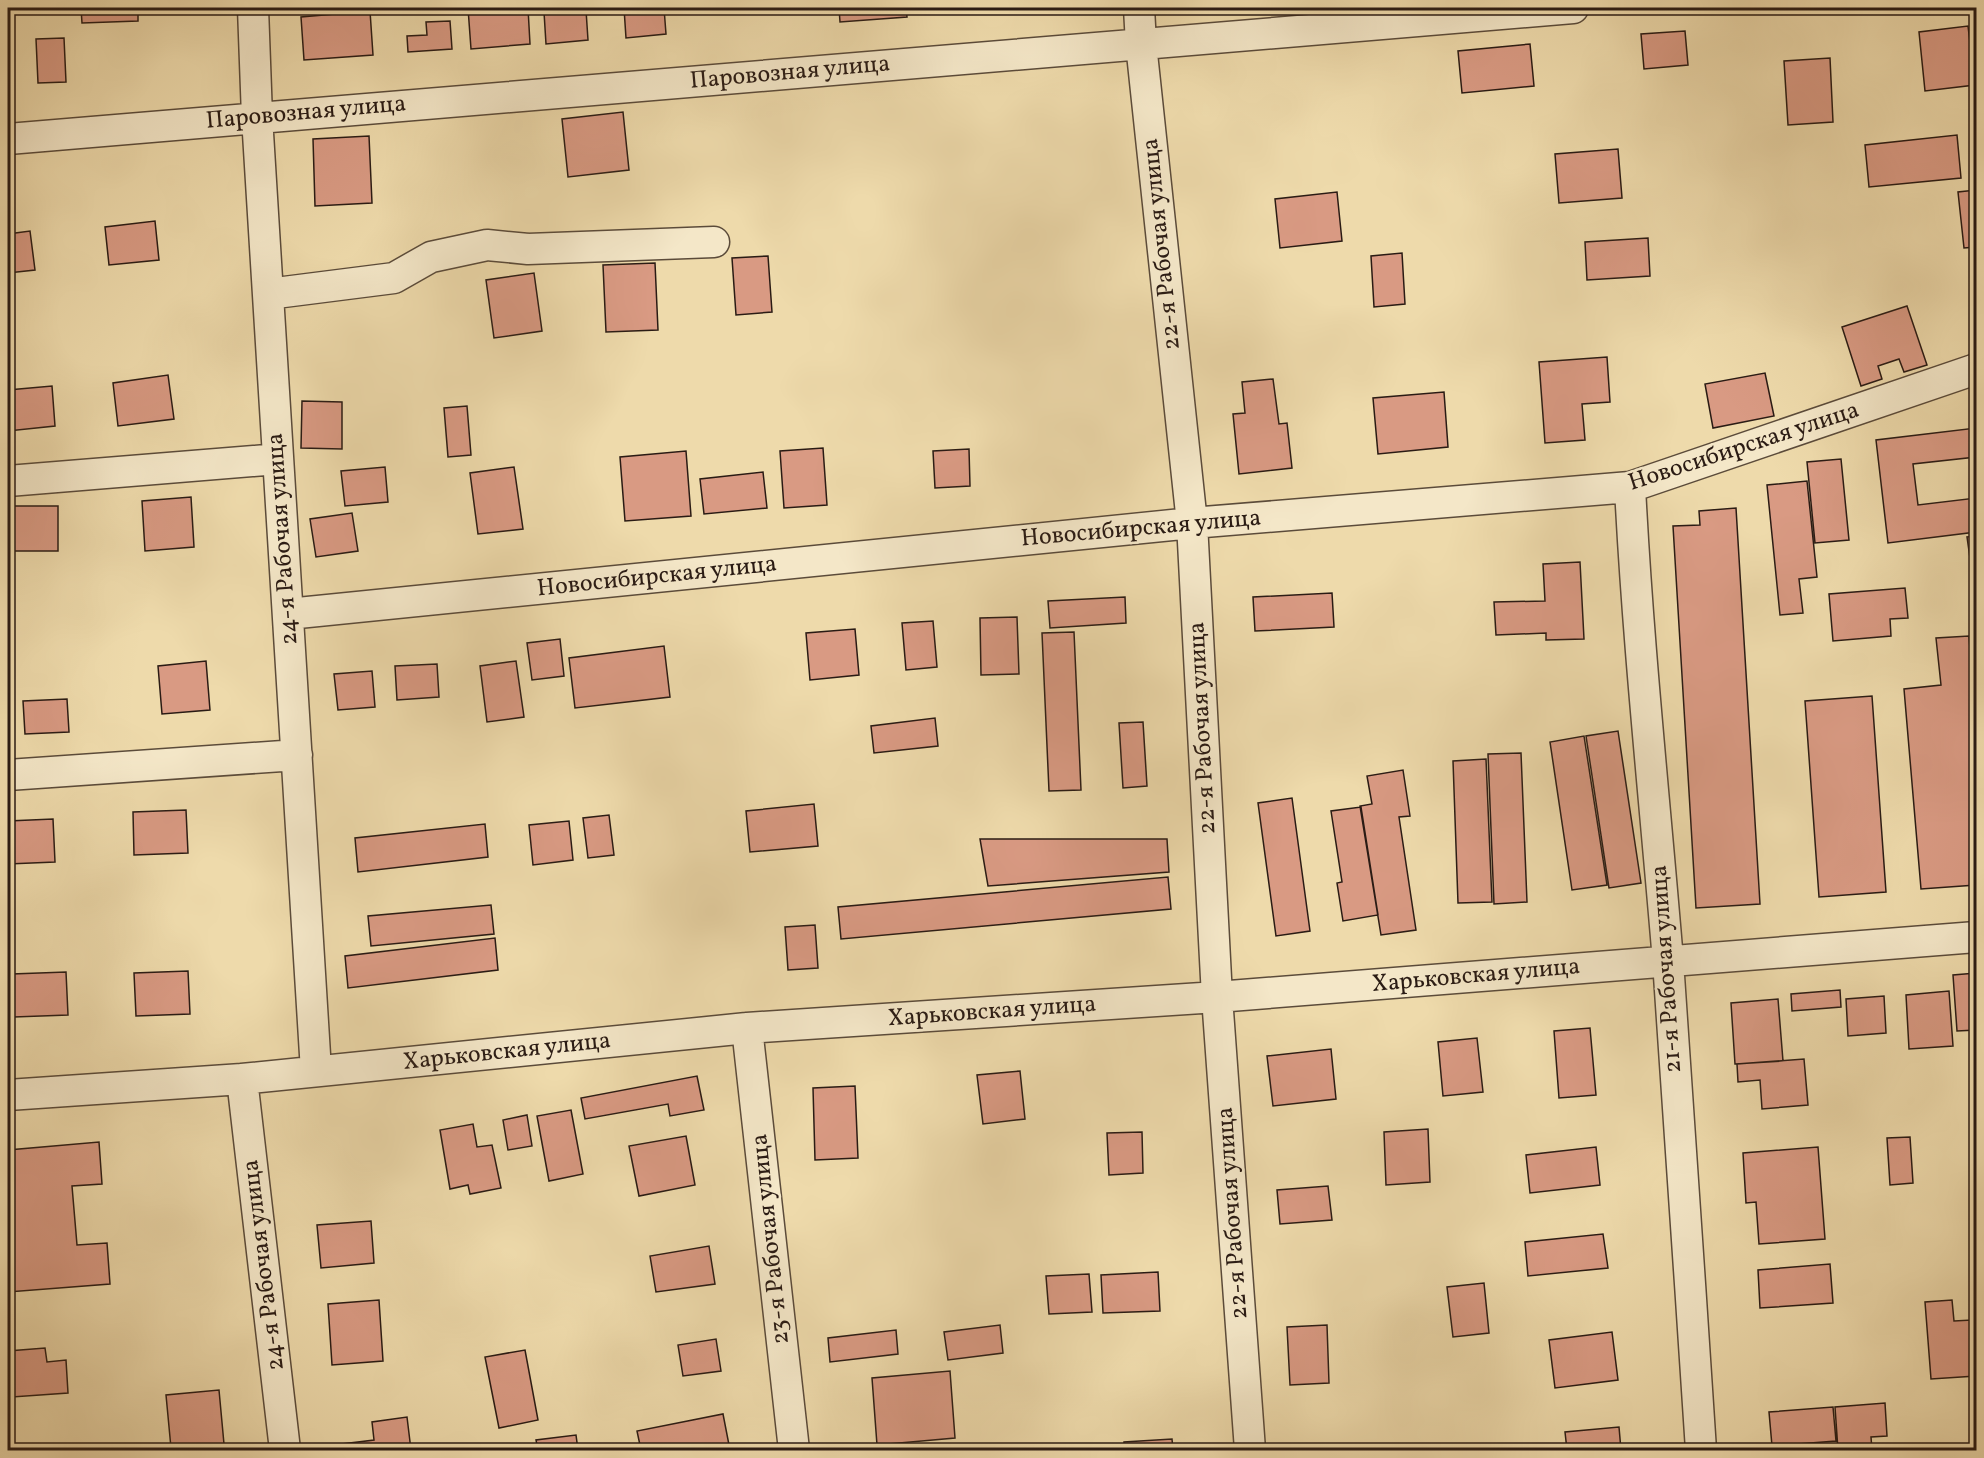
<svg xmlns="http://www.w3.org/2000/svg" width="1984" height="1458" font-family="Vollkorn,serif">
	<rect width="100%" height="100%" fill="#eedaab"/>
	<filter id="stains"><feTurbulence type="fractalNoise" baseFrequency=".00333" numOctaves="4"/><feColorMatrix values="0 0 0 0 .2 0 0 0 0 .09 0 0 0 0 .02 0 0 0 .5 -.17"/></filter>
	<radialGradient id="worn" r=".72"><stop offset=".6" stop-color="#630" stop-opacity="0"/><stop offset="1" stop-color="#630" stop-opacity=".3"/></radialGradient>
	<!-- building -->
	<path fill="#d99a83" stroke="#2a1b14" stroke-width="1.5" d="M81,8h57v13l-56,2z
		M468,8h60l2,36 -59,5z
		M624,8h40l2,26 -40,4z
		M839,8h67l1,9 -67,5z
		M586,10l2,30 -42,4 -2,-32z
		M370,11l3,44 -69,5 -3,-43z
		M450,21l2,28 -44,3 -1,-16 20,-1 -1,-13z
		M1968,26l7,59 -50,6 -6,-59z
		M1685,31l3,34 -44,4 -3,-35z
		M64,38l2,44 -28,1 -2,-44z
		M1530,44l4,42 -72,7 -4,-42z
		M1830,58l3,64 -45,3 -4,-64z
		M623,112l6,58 -61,7 -6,-58z
		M1957,135l4,43 -92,9 -4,-42z
		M369,136l3,67 -57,3 -2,-67z
		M1618,149l4,49 -63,5 -4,-49z
		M1976,190v57l-12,1 -6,-56z
		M1337,192l5,49 -62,7 -5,-49z
		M155,221l4,39 -50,5 -4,-38z
		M30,231l5,39 -27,3v-39z
		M1648,238l2,38 -63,4 -2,-38z
		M1402,253l3,51 -31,3 -3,-51z
		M768,256l4,56 -36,3 -4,-57z
		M655,263l3,67 -52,2 -3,-67z
		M534,273l8,58 -48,7 -8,-58z
		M1907,306l20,59 -23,7 -5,-13 -21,7 4,13 -21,7 -19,-59z
		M1607,357l3,45 -28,2 3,36 -40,3 -6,-81z
		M1765,373l9,43 -61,12 -8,-44z
		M168,375l6,44 -56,7 -5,-43z
		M1273,379l6,45 8,-1 5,45 -53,6 -6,-60 12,-1 -3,-31z
		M52,386l3,40 -47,5v-41z
		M1444,392l4,55 -70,7 -5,-56z
		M302,401l40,1v47l-41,-1z
		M467,406l4,49 -23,2 -4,-49z
		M1976,428v29l-63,7 5,41 58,-7v34l-88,11 -12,-103z
		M823,448l4,57 -43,3 -4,-57z
		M969,449l1,37 -35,2 -2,-37z
		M686,451l5,65 -66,5 -5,-64z
		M1841,459l8,81 -34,3 -8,-81z
		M385,467l3,35 -43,4 -4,-35z
		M514,467l9,62 -45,5 -8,-61z
		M763,472l4,36 -63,6 -4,-35z
		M1807,481l10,96 -18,2 4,34 -23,2 -13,-130z
		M191,497l3,50 -49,4 -3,-50z
		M14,506h44v45h-44z
		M1736,508l24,396 -64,4 -23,-382 27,-1 -1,-14z
		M352,513l6,38 -42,6 -6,-38z
		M1976,536v29h-5l-4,-28z
		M1580,562l4,77 -38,1v-7l-50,2 -2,-33 51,-1 -2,-37z
		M1905,588l3,30 -18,1 1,17 -58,5 -4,-47z
		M1332,593l2,34 -79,4 -2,-34z
		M1125,597l1,26 -76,5 -2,-27z
		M1017,617l2,57 -38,1 -1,-57z
		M933,621l4,46 -31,3 -4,-47z
		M855,629l4,46 -49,5 -4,-47z
		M1074,632l7,158 -32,1 -7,-158z
		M1969,636l7,89v160l-55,4 -17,-200 37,-4 -5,-47z
		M560,639l4,37 -32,4 -5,-37z
		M664,646l6,51 -95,11 -6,-50z
		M206,661l4,49 -48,4 -4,-48z
		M516,661l8,56 -37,5 -7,-56z
		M437,664l2,33 -42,3 -2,-34z
		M372,671l3,36 -37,3 -4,-36z
		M1872,696l14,196 -67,5 -14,-196z
		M67,699l2,33 -44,2 -2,-33z
		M935,718l3,28 -64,7 -3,-27z
		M1143,722l4,64 -24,2 -4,-65z
		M1618,731l23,152 -32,5 -23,-152z
		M1584,736l23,149 -35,5 -22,-148z
		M1521,753l6,149 -33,2 -6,-150z
		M1486,759l6,143 -34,1 -5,-142z
		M1403,770l7,46 -11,1 17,113 -35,5 -21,-129 12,-2 -5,-28z
		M1292,798l18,133 -34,5 -18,-133z
		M814,804l4,42 -68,6 -4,-41z
		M1361,807l17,108 -35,6 -6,-38 5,-1 -11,-71z
		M186,810l2,43 -54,2 -1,-43z
		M609,815l5,40 -26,3 -5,-40z
		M53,819l2,43 -47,2v-43z
		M569,821l4,39 -40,5 -4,-40z
		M485,824l3,33 -130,15 -3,-34z
		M980,839h187l2,33 -181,14z
		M1168,877l3,32 -330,30 -3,-32z
		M491,905l3,29 -123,12 -3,-30z
		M815,925l3,43 -30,2 -3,-43z
		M495,938l3,32 -150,18 -3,-32z
		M188,971l2,43 -54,2 -2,-43z
		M66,972l2,43 -54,2 -2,-43z
		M1976,973v57l-19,1 -4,-56z
		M1840,990l1,17 -49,4 -1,-17z
		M1949,991l4,55 -44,3 -3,-54z
		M1884,996l2,37 -38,3 -2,-37z
		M1778,999l5,62 -48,3 -4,-61z
		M1590,1028l6,67 -37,3 -5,-67z
		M1477,1038l6,54 -40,4 -5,-54z
		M1331,1049l5,50 -63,7 -6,-50z
		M1804,1059l4,46 -46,4 -2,-29 -22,2 -1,-18z
		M1020,1071l5,48 -42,5 -6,-49z
		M697,1076l7,34 -34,6 -2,-12 -83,15 -4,-21z
		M855,1086l3,72 -43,2 -2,-72z
		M571,1110l12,64 -34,7 -12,-65z
		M527,1115l5,31 -24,4 -5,-30z
		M473,1124l4,23 15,-2 9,43 -31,6 -2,-9 -18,4 -10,-59z
		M1428,1129l2,53 -44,3 -2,-53z
		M1142,1132l1,41 -34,2 -2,-42z
		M686,1136l9,49 -56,11 -10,-50z
		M1910,1137l3,46 -23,2 -3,-47z
		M99,1142l3,42 -30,2 5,59 30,-2 3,41 -102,8v-142z
		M1596,1147l4,38 -70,8 -4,-38z
		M1818,1147l7,92 -66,5 -3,-42 -10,1 -3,-50z
		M1328,1186l4,34 -52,4 -3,-34z
		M371,1221l3,42 -53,5 -4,-43z
		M1603,1234l5,34 -80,8 -3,-34z
		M709,1246l6,38 -59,8 -6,-36z
		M1830,1264l3,39 -73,5 -2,-38z
		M1158,1272l2,39 -57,2 -2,-38z
		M1089,1274l3,38 -43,2 -3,-38z
		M1484,1283l5,50 -36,4 -6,-50z
		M379,1300l4,61 -51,4 -4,-61z
		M1952,1300l2,21 18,-1 4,56 -45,3 -6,-77z
		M1000,1325l3,28 -55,7 -4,-28z
		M1327,1325l2,58 -39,2 -3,-58z
		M896,1330l2,24 -68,8 -2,-24z
		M1612,1332l6,48 -63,8 -6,-48z
		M716,1339l5,32 -38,5 -5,-31z
		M45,1348l2,14 19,-2 2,33 -56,4 -4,-46z
		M525,1350l13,70 -39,8 -14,-71z
		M950,1371l5,67 -78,7 -5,-67z
		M219,1390l5,54 -53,4 -5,-53z
		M1885,1403l2,33 -16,1 1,13h-34l-3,-43z
		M1833,1407l3,34 -64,5 -3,-34z
		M723,1414l7,36h-89l-4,-19z
		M407,1417l4,33h-68l-1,-6 32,-4 -2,-18z
		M1619,1427l2,23h-54l-2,-18z
		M576,1435l2,15h-40l-2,-10z
		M1172,1439l1,11h-49v-8z"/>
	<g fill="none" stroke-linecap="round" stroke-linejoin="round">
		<!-- street casing -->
		<g stroke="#5b4b3a" stroke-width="33">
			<path id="street" d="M253,8l4,109 59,954
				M1139,8l2,36 51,479 25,474 33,453
				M8,139l1565,-131
				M268,294l126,-16 37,-21 56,-12 41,4 186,-7
				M8,481l270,-22
				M1630,487c8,159 25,316 38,474 12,163 22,326 33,489
				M288,614l904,-91 438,-36 346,-118
				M8,775l289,-20
				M747,1028l47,422
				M242,1079l43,371
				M8,1095l234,-16 505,-51 470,-31 759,-60"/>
		</g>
		<!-- street -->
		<use href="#street" stroke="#f4e7c8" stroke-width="30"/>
	</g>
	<g text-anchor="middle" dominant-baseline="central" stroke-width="5" stroke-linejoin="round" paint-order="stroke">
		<!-- street labels -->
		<g font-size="24" fill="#2a1b14" stroke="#f4e7c8">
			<text transform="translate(790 73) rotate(-5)">Паровозная улица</text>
			<text transform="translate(306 113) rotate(-5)">Паровозная улица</text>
			<text transform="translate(1162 244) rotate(-96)">22-я Рабочая улица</text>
			<text transform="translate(1744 447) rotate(-18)">Новосибирская улица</text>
			<text transform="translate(1141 529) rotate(-5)">Новосибирская улица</text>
			<text transform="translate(283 539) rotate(-94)">24-я Рабочая улица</text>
			<text transform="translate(657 577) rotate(-6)">Новосибирская улица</text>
			<text transform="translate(1203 728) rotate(-93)">22-я Рабочая улица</text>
			<text transform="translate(1667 969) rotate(-94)">21-я Рабочая улица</text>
			<text transform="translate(1476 976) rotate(-5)">Харьковская улица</text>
			<text transform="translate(992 1012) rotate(-4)">Харьковская улица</text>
			<text transform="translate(507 1052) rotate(-6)">Харьковская улица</text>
			<text transform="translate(1233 1213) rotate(-94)">22-я Рабочая улица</text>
			<text transform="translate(771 1239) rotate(-96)">23-я Рабочая улица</text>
			<text transform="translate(264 1265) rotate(-97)">24-я Рабочая улица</text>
		</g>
	</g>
	<!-- margin -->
	<rect width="1984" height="1458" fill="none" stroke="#eedaab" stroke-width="30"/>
	<rect x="9" y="9" width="1966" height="1440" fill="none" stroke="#2a1b14" stroke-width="3"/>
	<rect x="15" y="15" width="1954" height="1428" fill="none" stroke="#2a1b14" stroke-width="1.5"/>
	<rect width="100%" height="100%" filter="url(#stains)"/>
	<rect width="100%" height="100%" fill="url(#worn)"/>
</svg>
